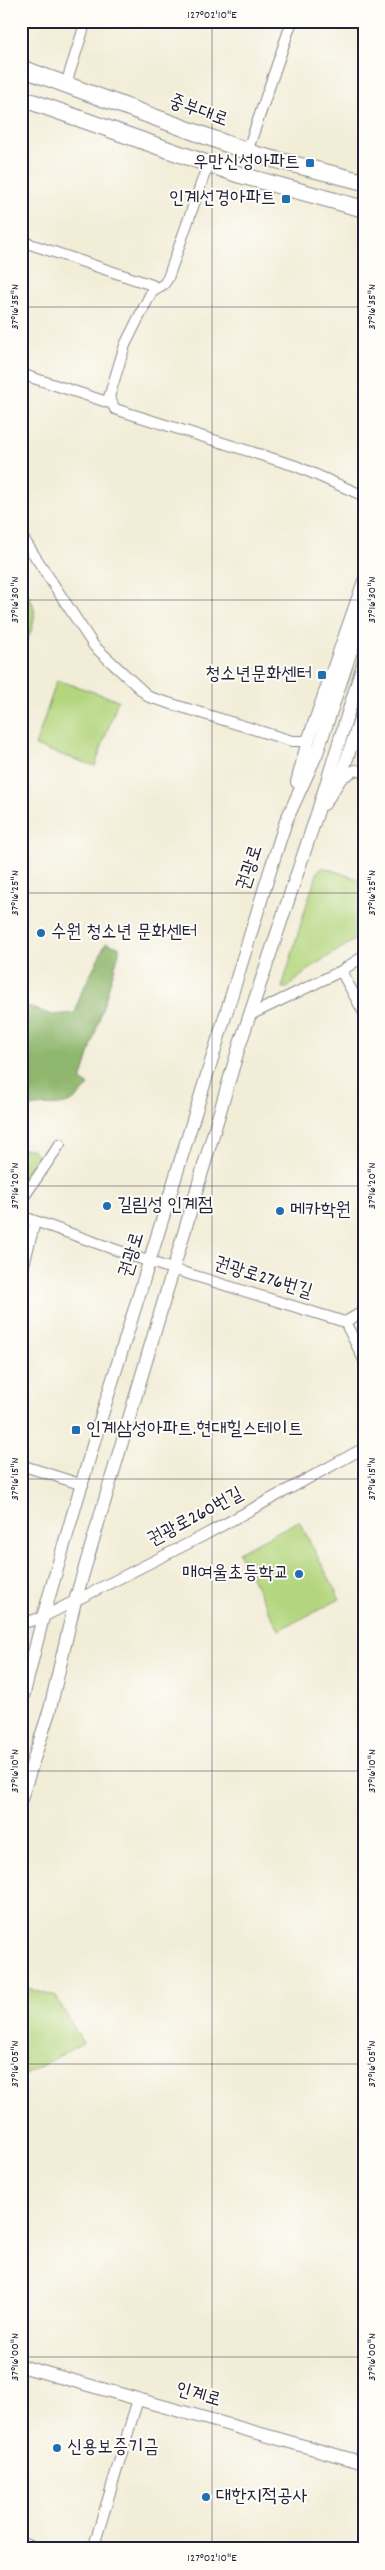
<svg xmlns="http://www.w3.org/2000/svg" width="385" height="2570" font-family="Dekko,'Poor Story',sans-serif">
	<rect width="100%" height="100%" fill="#fdfcf7"/>
	<filter id="ink" filterUnits="userSpaceOnUse"><feTurbulence type="fractalNoise" baseFrequency=".02" numOctaves="2"/><feDisplacementMap in="SourceGraphic" scale="10" xChannelSelector="R" yChannelSelector="G"/><feConvolveMatrix kernelMatrix="1 2 1 2 8 2 1 2 1" color-interpolation-filters="sRGB"/></filter>
	<filter id="wash" filterUnits="userSpaceOnUse"><feTurbulence type="fractalNoise" baseFrequency=".0096" numOctaves="4" result="noise"/><feDisplacementMap in="SourceGraphic" scale="20" xChannelSelector="R" yChannelSelector="G"/><feGaussianBlur stdDeviation="1.12" result="paint"/><feColorMatrix in="noise" values="0 0 0 0 0 0 0 0 0 0 0 0 0 0 0 0 0 1.4 0 .05"/><feComposite in="paint" operator="in"/></filter>
	<g filter="url(#wash)">
		<rect width="100%" height="100%" fill="#f2edd7"/>
		<!-- green -->
		<path fill="#b3d57d" stroke="#6a7c5c" d="M21,194l11,42 -11,30z
			M21,588c25,21 9,43 0,68z
			M57,680l61,20 -23,66 -60,-20z
			M323,867l41,14v53l-51,32 -26,22h-5l25,-85 11,-32z
			M21,1149h12l4,7 -16,23z
			M299,1521l41,78 -61,31 -41,-78z
			M21,1986l35,11 27,46 -62,34z"/>
		<!-- forest -->
		<path fill="#8eb66c" stroke="#586c54" d="M106,943l13,4v6l-38,128 8,4c-25,33 -38,13 -68,25v-106l31,11 23,-2 6,-20z"/>
	</g>
	<g filter="url(#ink)">
		<g fill="none" stroke-linecap="round" stroke-linejoin="round">
			<!-- minor casing -->
			<g stroke="#8a8889" stroke-width="12">
				<path id="minor" d="M66,84l20,-63
					M247,152l45,-131
					M21,241l131,44v6l-27,54 -16,52 6,12 181,57 68,30
					M152,291l12,-7 4,-6 40,-114
					M21,374l89,29
					M21,535l73,111 55,51 143,44h16
					M340,779l15,-9 9,2
					M341,971l23,42
					M250,1015l91,-44 23,-15
					M21,1201l39,-57
					M21,1216l129,46 195,60 19,-11
					M21,1276l14,-54
					M345,1322l19,38
					M21,1465l62,20
					M21,1624l22,-7 158,-80 163,-89
					M21,2543l20,6
					M93,2549l45,-150"/>
			</g>
			<!-- tertiary casing -->
			<g stroke="#8a8889" stroke-width="14">
				<path id="tertiary" d="M297,782l11,-41 56,-160
					M324,804l16,-25 24,-71
					M21,1705l22,-88 57,-196 170,-550 16,-50 31,-68 47,-141
					M21,1799l29,-90 25,-108 164,-554 77,-230 48,-156
					M21,2366l343,97"/>
			</g>
			<!-- primary casing -->
			<g stroke="#8a8889" stroke-width="18">
				<path id="primary" d="M21,68l236,87 107,27
					M21,98l216,76 127,35"/>
			</g>
			<!-- minor -->
			<use href="#minor" stroke="#fff" stroke-width="10"/>
			<!-- tertiary -->
			<use href="#tertiary" stroke="#fff" stroke-width="12"/>
			<!-- primary -->
			<use href="#primary" stroke="#fff" stroke-width="16"/>
		</g>
	</g>
	<!-- ticks -->
	<path fill="none" stroke="#22223b" stroke-width="1" stroke-opacity="0.45" d="M212,21v2528M21,307h343M21,600h343M21,893h343M21,1186h343M21,1479h343M21,1771h343M21,2064h343M21,2357h343"/>
	<!-- markers -->
	<g fill="#1f6fb2" stroke="#fdfcf7" stroke-width="2">
		<rect x="305" y="158" width="10" height="10" rx="2.5"/>
		<rect x="281" y="194" width="10" height="10" rx="2.5"/>
		<rect x="317" y="670" width="10" height="10" rx="2.5"/>
		<circle cx="41" cy="933" r="5"/>
		<circle cx="107" cy="1206" r="5"/>
		<circle cx="280" cy="1211" r="5"/>
		<rect x="71" y="1425" width="10" height="10" rx="2.5"/>
		<circle cx="299" cy="1574" r="5"/>
		<circle cx="57" cy="2448" r="5"/>
		<circle cx="206" cy="2497" r="5"/>
	</g>
	<g text-anchor="middle" dominant-baseline="central" stroke-width="4" stroke-linejoin="round" paint-order="stroke">
		<!-- street labels -->
		<g font-size="19" fill="#22223b" stroke="#fdfcf7">
			<text transform="translate(198 112) rotate(20)">중부대로</text>
			<text transform="translate(251 868) rotate(-72)">권광로</text>
			<text transform="translate(133 1255) rotate(-73)">권광로</text>
			<text transform="translate(263 1279) rotate(17)">권광로276번길</text>
			<text transform="translate(196 1518) rotate(-28)">권광로260번길</text>
			<text transform="translate(198 2396) rotate(16)">인계로</text>
		</g>
		<!-- poi labels -->
		<g font-size="19" fill="#22223b" stroke="#fdfcf7" text-anchor="start">
			<text x="300" y="163" text-anchor="end">우만신성아파트</text>
			<text x="276" y="199" text-anchor="end">인계선경아파트</text>
			<text x="312" y="675" text-anchor="end">청소년문화센터</text>
			<text x="51" y="933">수원 청소년 문화센터</text>
			<text x="117" y="1206">길림성 인계점</text>
			<text x="290" y="1211">메카학원</text>
			<text x="86" y="1430">인계삼성아파트.현대힐스테이트</text>
			<text x="289" y="1574" text-anchor="end">매여울초등학교</text>
			<text x="67" y="2448">신용보증기금</text>
			<text x="216" y="2497">대한지적공사</text>
		</g>
	</g>
	<!-- margin -->
	<rect width="385" height="2570" fill="none" stroke="#fdfcf7" stroke-width="55"/>
	<rect x="28" y="28" width="330" height="2514" fill="none" stroke="#22223b" stroke-width="2"/>
	<g font-size="12" text-anchor="middle" fill="#22223b">
		<text x="212" y="18">127°02'10"E</text>
		<text transform="translate(14 307) rotate(-90)" y="4">37°16'35"N</text>
		<text transform="translate(371 307) rotate(-90)" y="4">37°16'35"N</text>
		<text transform="translate(14 600) rotate(-90)" y="4">37°16'30"N</text>
		<text transform="translate(371 600) rotate(-90)" y="4">37°16'30"N</text>
		<text transform="translate(14 893) rotate(-90)" y="4">37°16'25"N</text>
		<text transform="translate(371 893) rotate(-90)" y="4">37°16'25"N</text>
		<text transform="translate(14 1186) rotate(-90)" y="4">37°16'20"N</text>
		<text transform="translate(371 1186) rotate(-90)" y="4">37°16'20"N</text>
		<text transform="translate(14 1479) rotate(-90)" y="4">37°16'15"N</text>
		<text transform="translate(371 1479) rotate(-90)" y="4">37°16'15"N</text>
		<text transform="translate(14 1771) rotate(-90)" y="4">37°16'10"N</text>
		<text transform="translate(371 1771) rotate(-90)" y="4">37°16'10"N</text>
		<text transform="translate(14 2064) rotate(-90)" y="4">37°16'05"N</text>
		<text transform="translate(371 2064) rotate(-90)" y="4">37°16'05"N</text>
		<text transform="translate(14 2357) rotate(-90)" y="4">37°16'00"N</text>
		<text transform="translate(371 2357) rotate(-90)" y="4">37°16'00"N</text>
		<text x="212" y="2561">127°02'10"E</text>
	</g>
</svg>
